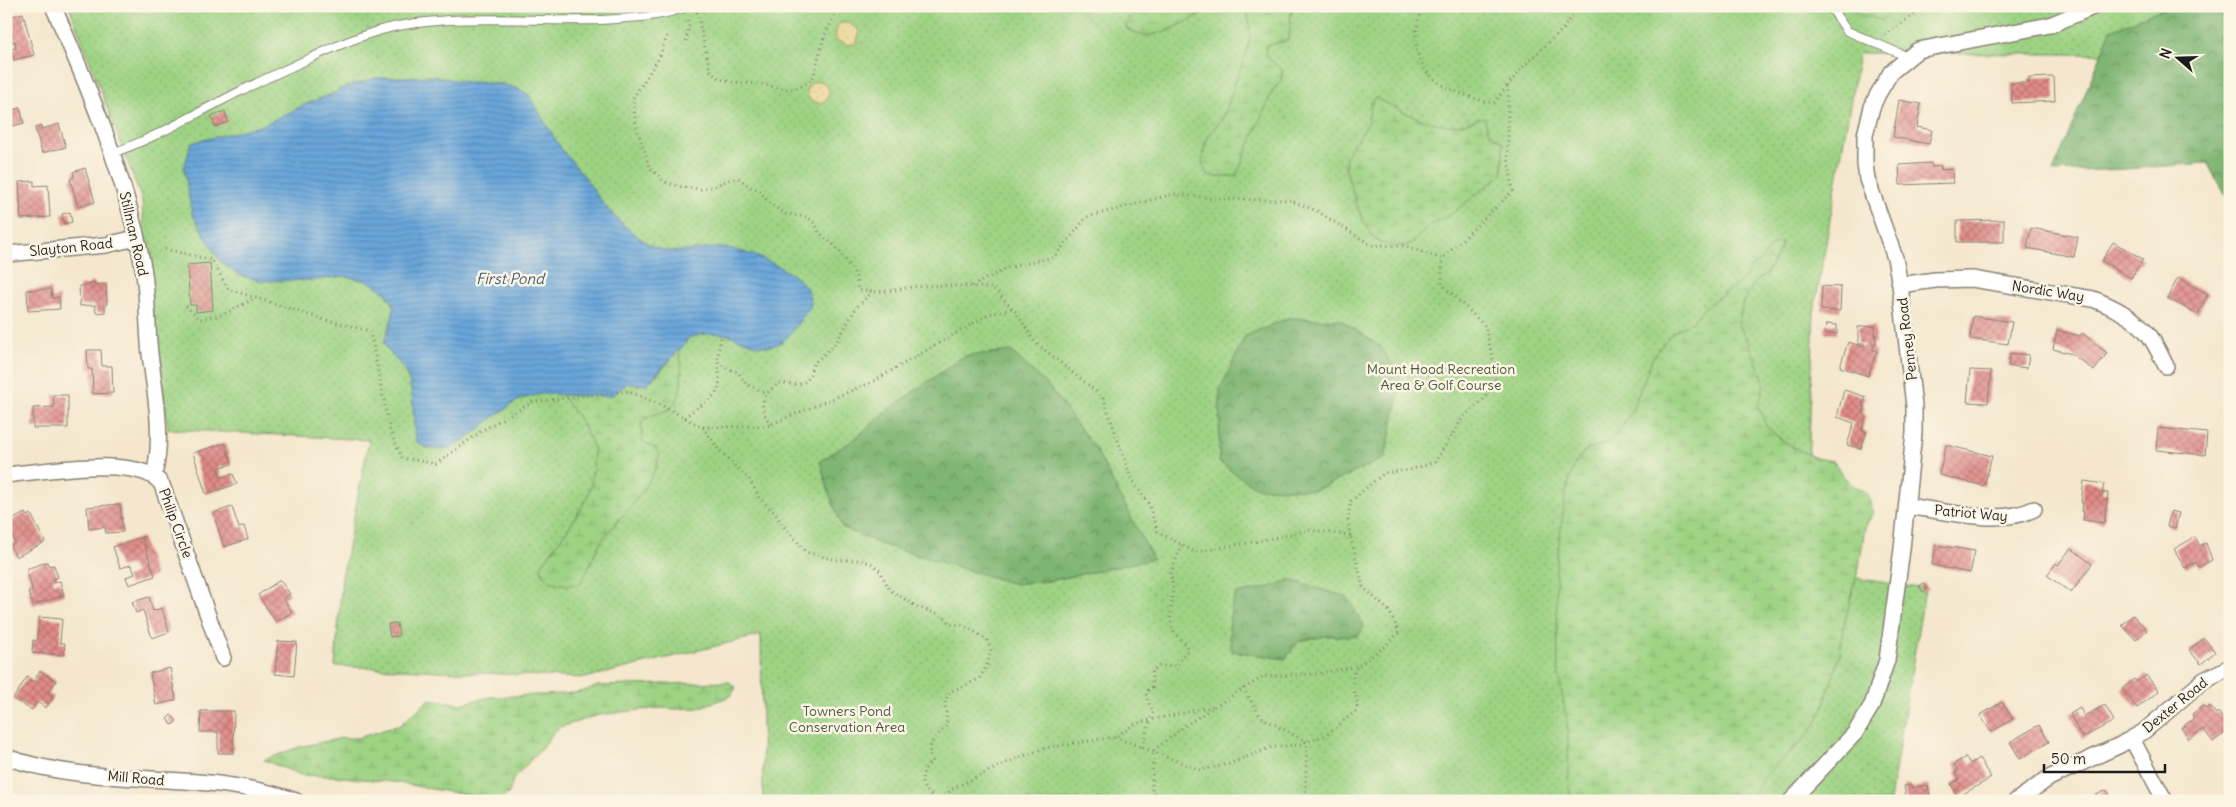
<svg xmlns="http://www.w3.org/2000/svg" width="2236" height="807" font-family="Delius,sans-serif">
	<defs>
		<pattern id="grass-dots" width="8" height="8" patternUnits="userSpaceOnUse" patternTransform="scale(1.25)"><rect width="8" height="8" fill="#9ed384"/><path d="M2 2h.1M6 6h.1" fill="none" stroke="#88b571" stroke-width="1.8" stroke-linecap="round"/></pattern>
		<pattern id="forest-crowns" width="20" height="18" patternUnits="userSpaceOnUse" patternTransform="scale(1.25)"><rect width="20" height="18" fill="#7eb572"/><path d="M2 6a3 3 0 1 1 6 0M12 15a3 3 0 1 1 6 0" fill="none" stroke="#66925d"/></pattern>
		<pattern id="wetland-marsh" width="20" height="14" patternUnits="userSpaceOnUse" patternTransform="scale(1.25)"><rect width="20" height="14" fill="#9ed384"/><path d="M1 5h8M5 5V1M11 12h8M15 12V8" fill="none" stroke="#88b571"/></pattern>
		<pattern id="sand-dots" width="8" height="8" patternUnits="userSpaceOnUse" patternTransform="scale(1.25)"><rect width="8" height="8" fill="#eeda9e"/><path d="M2 2h.1M6 6h.1" fill="none" stroke="#ccba88" stroke-width="1.8" stroke-linecap="round"/></pattern>
		<pattern id="water-rules" width="6" height="5" patternUnits="userSpaceOnUse" patternTransform="scale(1.25)"><rect width="6" height="5" fill="#69a6da"/><path d="M0 2.5h6" fill="none" stroke="#5686b0"/></pattern>
		<pattern id="building-cross-hatch" width="8" height="8" patternUnits="userSpaceOnUse" patternTransform="scale(1.25)"><rect width="8" height="8" fill="#e18b89"/><path d="M0 0l8 8M0 8l8-8" fill="none" stroke="#b6716f"/></pattern>
	</defs>
	<rect width="100%" height="100%" fill="#fcf5e5"/>
	<filter id="ink" filterUnits="userSpaceOnUse"><feTurbulence type="fractalNoise" baseFrequency=".02" numOctaves="2"/><feDisplacementMap in="SourceGraphic" scale="10" xChannelSelector="R" yChannelSelector="G"/><feConvolveMatrix kernelMatrix="1 2 1 2 8 2 1 2 1" color-interpolation-filters="sRGB"/></filter>
	<filter id="wash" filterUnits="userSpaceOnUse"><feTurbulence type="fractalNoise" baseFrequency=".0096" numOctaves="4" result="noise"/><feDisplacementMap in="SourceGraphic" scale="20" xChannelSelector="R" yChannelSelector="G"/><feGaussianBlur stdDeviation="1.12" result="paint"/><feColorMatrix in="noise" values="0 0 0 0 0 0 0 0 0 0 0 0 0 0 0 0 0 1.4 0 .05"/><feComposite in="paint" operator="in"/></filter>
	<g filter="url(#wash)">
		<rect width="100%" height="100%" fill="#f4e7cd"/>
		<!-- grass -->
		<path fill="url(#grass-dots)" stroke="#5d7850" d="M69,6h2161v49l-371,-2 -45,259 -10,258 121,19 -35,212h-1127l-2,-166 -176,43 -250,-12 7,-88 27,-138 -201,-11 -23,-183 -3,-46z"/>
		<!-- forest -->
		<path fill="url(#forest-crowns)" stroke="#4d6847" d="M2170,6h60v197l-23,-40 -81,6 -73,3 58,-142z
			M1288,318l53,2 40,27 21,33 -17,78 -69,32 -60,-2 -37,-26 1,-72 25,-54z
			M1011,351l39,37 46,62 57,109 -104,22 -34,3 -135,-40 -38,-17 -13,-34 -9,-32 32,-20 36,-31 76,-54z
			M1290,580l57,17 17,29 -6,10h-32l-27,5 -14,18 -53,-8c-4,-21 -4,-38 4,-57l35,-7z"/>
		<!-- wetland -->
		<path fill="url(#wetland-marsh)" stroke="#5d7850" d="M1144,6h149c-4,12 -2,23 -5,34l-23,6 1,10 17,15 -2,9 -9,12 -36,84c-9,0 -23,4 -30,-4 -6,-7 -3,-22 0,-30 3,-9 12,-17 17,-25 6,-12 8,-24 13,-37 9,-23 20,-44 10,-69l-32,-3 -44,22 -18,5 -8,1 -17,-7 -2,-6z
			M1853,6h37v6l-9,9c-10,-6 -26,-1 -28,-15z
			M1375,98c23,11 49,26 75,27 13,1 22,-6 34,-8l5,15 14,11c-1,11 2,22 -2,32l-47,37 -24,13 -18,18 -8,3h-11l-13,-4 -8,-6 -11,-20 -5,-13 -11,-37 1,-9 5,-11 7,-6 10,-18 3,-19z
			M1782,243l-2,7 -14,24 -11,8 -13,23 -4,20 12,20 12,31 2,9 -6,21 8,19 8,9 20,14 22,10 17,3c5,6 8,14 14,19 13,14 23,6 26,33l-8,14 -6,40 -16,61 -3,27 -21,64 -16,21 -38,35 -17,26h-178l-3,-79 -9,-52 -2,-103 9,-72 9,-29 7,-11 8,-6 16,-5 16,-14 12,-22 20,-51 19,-24 21,-12 12,-14 38,-27 10,-15 8,-5 12,-15z
			M679,350c3,14 5,47 -7,57 -11,9 -21,4 -31,16l2,19 12,6 5,7c-5,19 -19,39 -31,54 -10,12 -22,22 -30,36 -7,13 -11,27 -19,39 -14,2 -39,1 -39,-18l29,-40 17,-28 4,-12 3,-34 -3,-11 -13,-24 -17,-22 21,1 46,-13 9,3 15,-6z
			M729,682l7,5 -5,9 -33,12 -22,1 -15,-1 -22,2 -40,5 -39,12 -6,4 -11,16 -30,32 -4,14 -8,8 -108,-19 -60,-6 -32,-1 -37,-15 35,-13 43,-9h16l42,-13 30,-26 31,5 28,-7 74,-3 18,-2 17,-6z"/>
		<!-- sand -->
		<path fill="url(#sand-dots)" stroke="#857b5d" d="M841,23h7l10,6 1,6 -3,9 -7,1 -14,-5 2,-14z
			M807 92a11 11 0 1 1 22 0a11 11 0 1 1-22 0Z"/>
		<!-- water -->
		<path fill="url(#water-rules)" stroke="#42617b" d="M433,76c11,2 23,5 35,6 21,1 43,0 61,13 11,18 21,37 33,55 7,9 15,17 22,26 5,6 8,13 13,19 13,20 35,39 55,51 18,11 51,1 71,2 22,1 72,22 83,40 4,7 8,18 1,24 -10,10 -15,24 -27,31 -19,10 -40,-7 -58,-9 -11,-2 -23,1 -34,4l-3,6 -39,41 -18,-2 -15,12 -8,1 -63,-2c-10,2 -21,4 -30,10 -9,7 -20,13 -28,21 -20,16 -44,37 -68,16 -4,-23 0,-48 -11,-70 -6,-10 -16,-17 -21,-28l9,-28 1,-10 -8,-12 -16,-11 -25,-6 -27,4 -56,1 -23,-6 -19,-14 -28,-47 -8,-46 7,-25 72,-18 45,-22 27,-10 4,-4 37,-11z"/>
		<g id="blocks">
			<!-- building -->
			<path fill="url(#building-cross-hatch)" d="M23,13l11,42 -20,5 -3,-11 5,-1 -1,-7 -7,2 -2,-25z
				M2054,77l1,24 -43,2 -1,-20h18v-5z
				M1899,100l22,4 -4,23 15,3 -3,14 -36,-7z
				M20,108l4,15 -15,4 -3,-15z
				M225,111l3,11 -13,5 -4,-11z
				M59,124l7,23 -24,6 -7,-25 6,-2 1,3z
				M1931,163l1,4 9,-1v4l11,-1 1,14 -53,2 -1,-20z
				M85,168l10,34 -17,5 -8,-28 4,-2 -1,-5z
				M34,181v5l14,-1 2,32 -29,2 -2,-37z
				M70,212l2,10 -8,2 -2,-10z
				M2004,220v22h-47v-21z
				M2031,228l47,9 -4,20 -47,-9z
				M2113,242l30,17 -12,19 -29,-17z
				M210,263l3,47 -17,2v-7h-6l-3,-40z
				M2178,278l30,16 -10,20 -31,-16z
				M94,282l1,3 11,-1 1,20 -2,1v7l-9,1 -1,-8 -15,1 -1,-20 10,-1v-2z
				M1822,286l19,1 -1,24 -19,-1z
				M51,289l1,9 7,-1 1,12 -32,2 -1,-21z
				M1973,316l39,6 -4,22 -38,-5z
				M1826,324l11,1v9l-12,-1z
				M1875,326l1,17 -3,1v6l4,1 -9,25 -28,-9 8,-25 16,5v-3h-6v-17z
				M2057,330l23,6 2,-3 25,20 -13,18 -22,-17 -19,-5z
				M87,350h14l1,16h10l1,27 -20,1 -1,-25h-4z
				M2010,353l19,2 -2,13 -19,-2z
				M1970,370l21,1 -3,32 -21,-1z
				M1844,390l22,7 -4,9 3,1 -2,8 3,1 -4,14 5,2 -6,17 -14,-4 7,-22 -17,-6z
				M53,395h15v33h-35v-20l21,-1z
				M2158,428l49,5 -2,22 -49,-5z
				M225,443l7,21 -14,4 3,9 12,-3 4,10 -31,10 -13,-41z
				M1946,445l46,11 -8,30 -45,-11z
				M2084,481l20,3 -2,9h6l-4,30 -21,-3 1,-8 -2,-1 1,-8 -2,-1z
				M120,504l3,28 -17,1 -1,-6 -16,2 -2,-22z
				M232,507l7,21 5,-2 4,13 -24,8 -11,-34z
				M2171,511l8,2 -4,15 -8,-2z
				M25,513l2,3 4,-2 14,28 -29,15 -6,-12 5,-2 -9,-20z
				M142,537l13,39 -26,9 -3,-8 9,-3 -4,-9 -11,3 -7,-21z
				M2195,537l5,9 6,-3 6,17 -13,7 -3,-5 -11,6 -11,-19z
				M1936,545l39,6 -5,22 -38,-8z
				M2071,548l21,16 -21,29 -24,-18 9,-12 2,2z
				M47,562l2,4 5,-1 4,12 -5,2 1,4 6,-2 4,14 -31,10 -5,-13 5,-1 -7,-22z
				M280,580l10,14 -7,4 9,14 -16,10 -18,-27z
				M1924,583l4,6 -5,3 -4,-6z
				M149,597l4,14 9,-3 7,24 -17,6 -9,-28 -7,3 -4,-11z
				M2133,615l14,15 -11,10 -14,-15z
				M39,617l23,2 -2,24h5l-1,12 -32,-2 1,-13 4,1z
				M397,623l2,13 -9,1 -2,-13z
				M2204,638l11,14 -14,12 -12,-14z
				M278,641l19,1 -3,34 -19,-2z
				M170,668l6,32 -20,5 -6,-32z
				M40,671l16,10 -8,12 6,4 -8,11 -9,-6 -5,8 -19,-11 14,-22 6,5z
				M2146,675l13,16 -22,17 -15,-19 12,-10 3,3z
				M2002,702l11,17 -22,13 -11,-17z
				M2105,705l9,16 -32,17 -12,-24 10,-6 4,8z
				M2203,706l3,3 4,-3 6,8 2,-2 12,15v2l-17,13 -10,-13 -14,10 -8,-11 13,-10 -2,-4z
				M201,711h33l-1,42h-15v-21h-18z
				M171,715l6,6 -5,4 -5,-6z
				M2039,725l10,17 -29,17 -10,-17z
				M1966,757l4,7 9,-6 12,20 -33,19 -7,-13 8,-5 -4,-6 3,-2 -4,-7z
				M1911,785v3l17,-3 3,16h-24l-3,-15z
				M2107,790l5,11h-29z"/>
		</g>
	</g>
	<g filter="url(#ink)">
		<use href="#blocks" fill-opacity="0" stroke="#888274" stroke-width="1"/>
		<g fill="none" stroke-linecap="round" stroke-linejoin="round">
			<!-- service casing -->
			<g stroke="#888274" stroke-width="10">
				<path id="service" d="M1830,6l17,25 61,26
					M112,153c39,-13 72,-33 109,-52 30,-16 61,-30 92,-44 27,-13 55,-25 85,-31 64,-12 135,-4 201,-6 30,-2 61,-2 89,-14"/>
			</g>
			<!-- minor casing -->
			<g stroke="#888274" stroke-width="18">
				<path id="minor" d="M53,6c37,84 73,171 90,261 5,29 4,59 7,87 5,39 14,82 4,121
					M6,254l100,-9 30,-7
					M1900,285l35,-5 37,-1 121,20c19,7 44,20 56,36 7,10 12,21 17,31
					M6,475c34,-3 137,-22 156,10l61,173
					M1907,506c37,5 93,20 127,3
					M2132,739l33,62
					M6,757c93,33 198,11 290,44
					M1791,801l64,-68 17,-28 15,-45 15,-111 12,-116v-27l-14,-121 -5,-27 -28,-79 -2,-15v-29l7,-28 6,-13 13,-22 27,-22 132,-25 45,-19
					M2016,801l33,-23 71,-33 23,-13 61,-52 26,-13"/>
			</g>
			<!-- path -->
			<path stroke="#888274" stroke-width="3" stroke-dasharray="1 4" stroke-linecap="butt" d="M1424,6c-2,7 -6,12 -7,19 -6,34 11,58 43,68 11,4 22,9 34,10l13,-17
				M697,12l13,58c12,16 34,12 51,14 12,2 23,7 35,4 6,-1 12,-6 17,-10l11,-41 15,-31
				M1885,35l41,-29
				M667,36l-8,22 -26,40 3,28 14,42 15,14 17,5 19,2 13,-3 14,-6 10,-2 14,10 8,3 10,13 16,10 21,3 8,7 4,8 20,18 17,26 2,13c22,7 43,-2 65,-3 24,-1 47,0 70,2l24,25 18,29 68,55 28,81 18,26 8,27 38,21 64,-11 50,-11 41,5 -2,-17 3,-17 33,-28 26,-3 25,-8 29,-46 20,-17 12,-18 -4,-26 -7,-29 -43,-42v-25
				M686,41l3,-15 -2,-8
				M165,249l47,11 16,29 94,30 48,12 20,100 12,27 34,6 47,-34 49,-28 96,-11 33,14 41,22 65,-1 105,-44 117,-68 22,-5
				M972,286l35,-18 47,-11 33,-40 87,-23 44,5 71,1 28,11 54,34 33,1 38,13 71,-68 -5,-33v-73l14,-17 43,-41 12,-21
				M186,306l13,13 23,-4 33,-17
				M718,362l10,7 10,3 8,12 20,9
				M685,418c8,-10 22,-13 30,-24 8,-10 3,-22 3,-34 0,-8 2,-15 3,-23
				M771,424c-14,-18 -10,-29 9,-41l17,2 10,-4 7,-18 22,-20 20,-35 15,-15
				M703,427l16,23 31,30 9,18 17,16 5,9 25,29 30,8h22l13,3 9,8 9,18 28,18 27,9 6,8 12,1 8,4 17,11 4,11 -4,14 -8,14 -29,13 -5,9 2,25c-11,11 -22,18 -15,35 -8,8 -15,19 -5,30 3,4 6,4 8,10
				M1243,688l18,29 46,25 -2,59
				M1115,737l85,33 29,-6 43,-17 25,-2 29,-10 30,-24c6,-16 -12,-23 2,-45
				M1142,747l11,-35 -7,-15 1,-6 5,-4v-16l6,-5h18l11,-15v-6c-4,-4 -12,-10 -14,-15 -7,-18 5,-38 -3,-56l12,-29
				M944,801l6,-11 58,-28 37,-14 70,-11 22,-14 78,-17
				M1162,801l-10,-10 1,-40 34,-27 77,-48 53,-2 41,-8 27,-20 14,-14 -10,-21 -26,-24 -13,-52"/>
			<!-- service -->
			<use href="#service" stroke="#fff" stroke-width="8"/>
			<!-- minor -->
			<use href="#minor" stroke="#fff" stroke-width="15"/>
		</g>
	</g>
	<g text-anchor="middle" dominant-baseline="central" stroke-width="5" stroke-linejoin="round" paint-order="stroke">
		<!-- street labels -->
		<g font-size="14" fill="#1c1c1c" stroke="#fcf5e5">
			<text transform="translate(134 234) rotate(77)">Stillman Road</text>
			<text transform="translate(71 247) rotate(-6)">Slayton Road</text>
			<text transform="translate(2048 291) rotate(9)">Nordic Way</text>
			<text transform="translate(1907 339) rotate(-97)">Penney Road</text>
			<text transform="translate(1971 513) rotate(5)">Patriot Way</text>
			<text transform="translate(176 523) rotate(70)">Philip Circle</text>
			<text transform="translate(2175 705) rotate(-39)">Dexter Road</text>
			<text transform="translate(136 778) rotate(5)">Mill Road</text>
		</g>
		<!-- park labels -->
		<g font-size="14" fill="#4a5c40" stroke="#fcf5e5">
			<text x="1441" y="369">Mount Hood Recreation<tspan x="1441" dy="16">Area &amp; Golf Course</tspan></text>
			<text x="847" y="711">Towners Pond<tspan x="847" dy="16">Conservation Area</tspan></text>
		</g>
		<!-- water labels -->
		<g font-size="15" font-style="italic" fill="#3f5a71" stroke="#fcf5e5">
			<text x="510" y="278">First Pond</text>
		</g>
	</g>
	<!-- margin -->
	<rect width="2236" height="807" fill="none" stroke="#fcf5e5" stroke-width="25"/>
	<!-- north arrow -->
	<g transform="translate(2178 58) rotate(290)" stroke="#fcf5e5" stroke-width="4" paint-order="stroke">
	<path d="M0-4L9 19L0 12L-9 19Z" fill="#1c1c1c"/>
	<text y="-8" font-size="14" font-weight="bold" text-anchor="middle" fill="#1c1c1c">N</text>
	</g>
	<!-- scale -->
	<path d="M2044 764v8h121v-8" fill="none" stroke="#1c1c1c" stroke-width="2.5"/>
	<text x="2051" y="764" font-size="15" fill="#1c1c1c" stroke="#fcf5e5" stroke-width="4" paint-order="stroke">50 m</text>
</svg>
